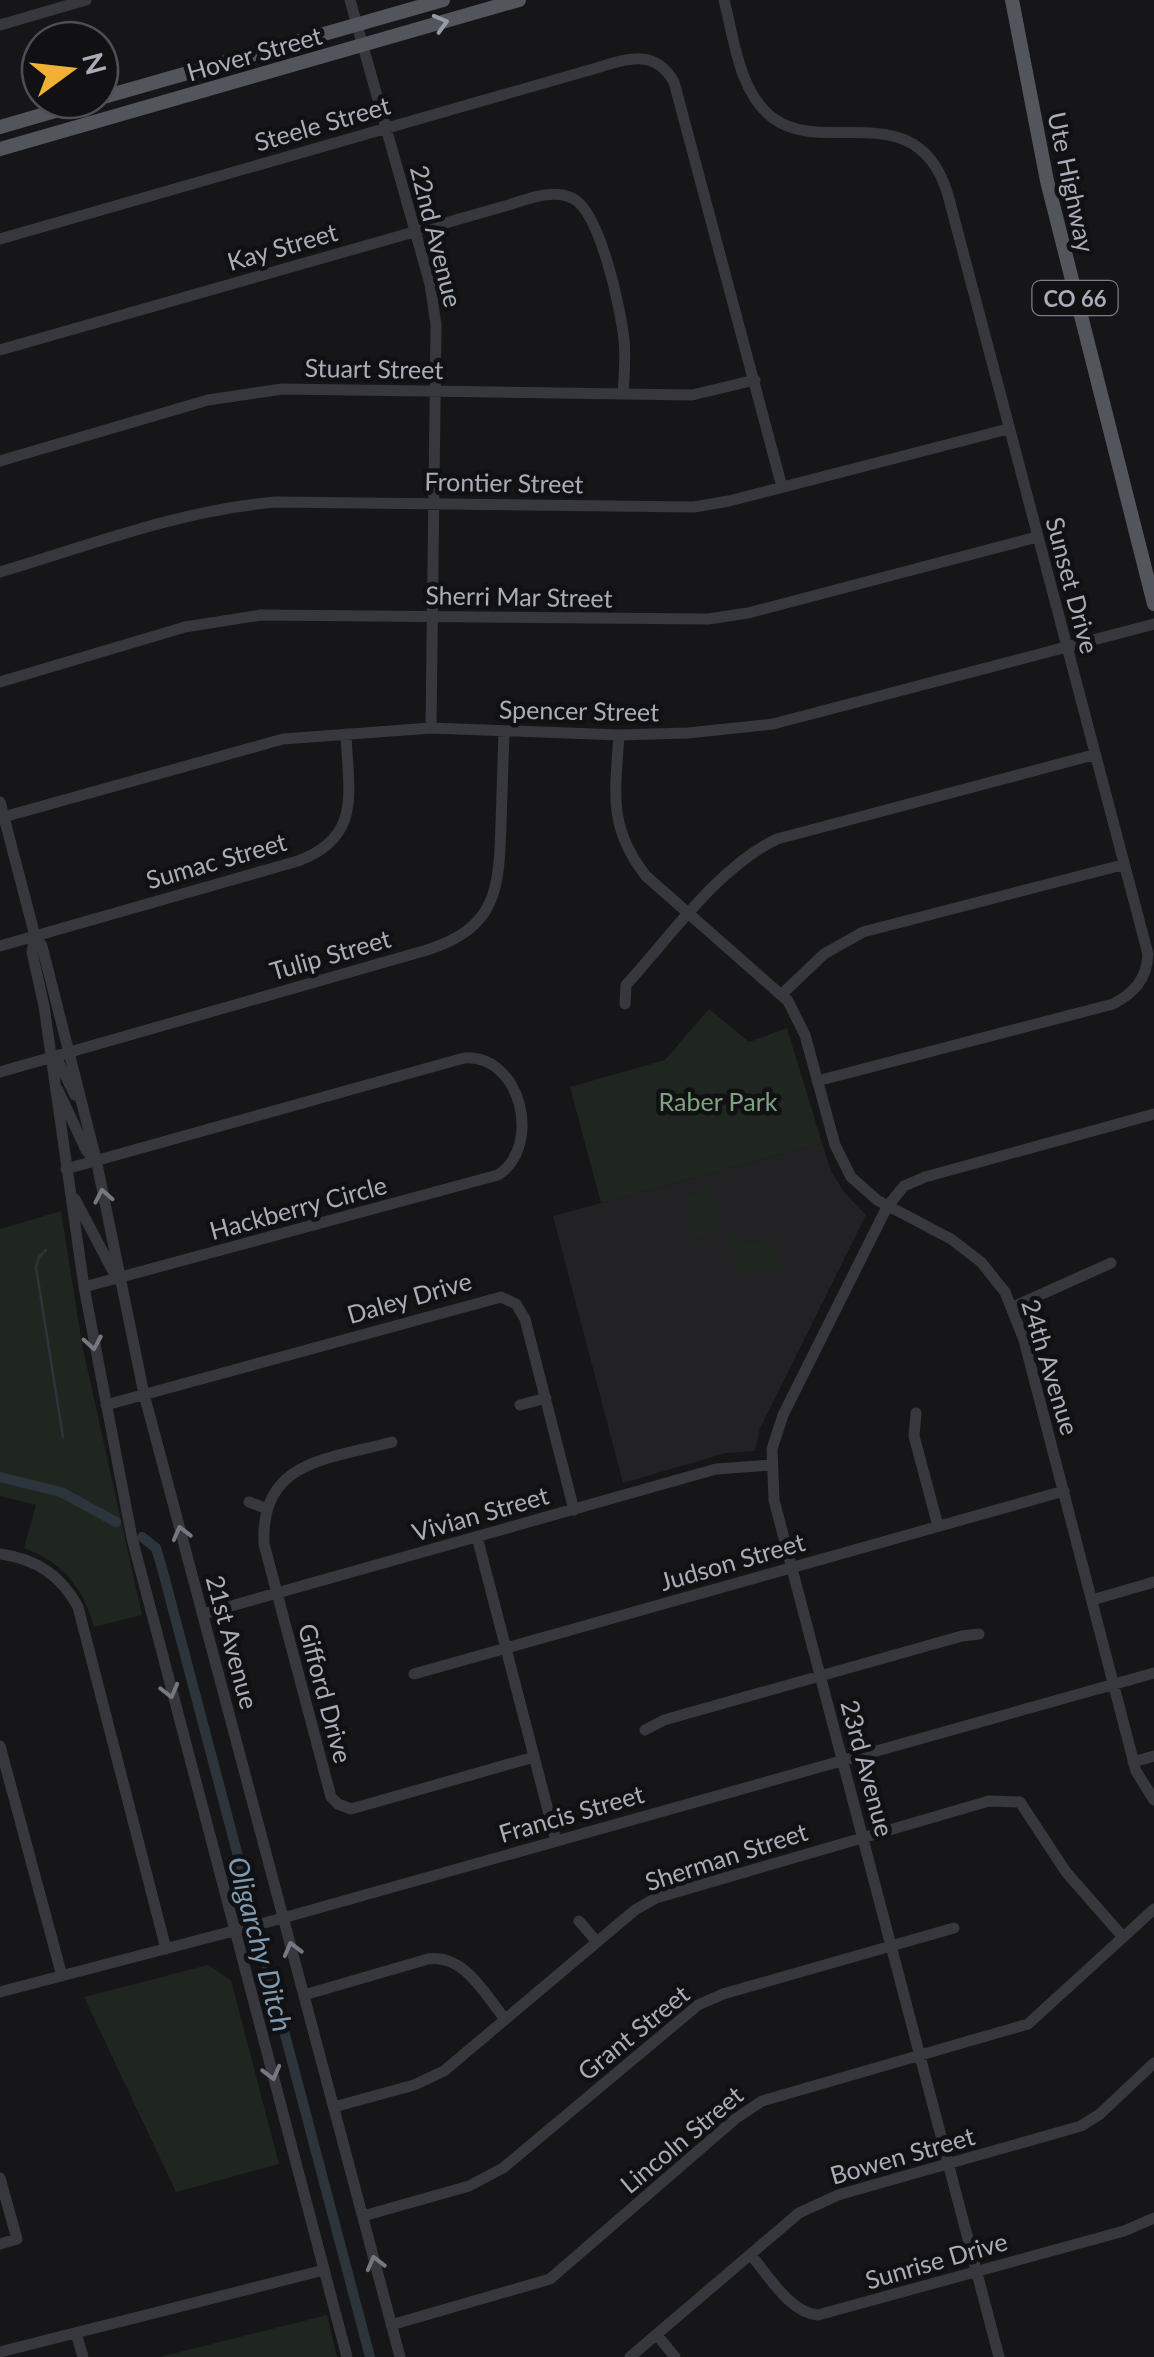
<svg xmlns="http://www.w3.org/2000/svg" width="1154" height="2357" font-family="Lato,sans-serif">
	<rect width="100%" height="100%" fill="#161618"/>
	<!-- built -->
	<path fill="#222225" d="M822,1143l9,28 13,21 22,23 -106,213 -5,23 -29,2 -103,30 -70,-267z"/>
	<!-- green -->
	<path fill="#1e261f" d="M709,1009l40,33 38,-14 35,115 -221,60 -31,-116 95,-27z
		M710,1189l11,42 -27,7 -11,-42z
		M61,1211l21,133 60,271 -48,12c-10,-39 -32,-65 -70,-79l12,-43 -36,-9v-267z
		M724,1229l26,15 21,-7 11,30 -15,5 -31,2z
		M208,1965l23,15 48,184 -103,28 -92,-195z
		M327,2315l10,42h-177z"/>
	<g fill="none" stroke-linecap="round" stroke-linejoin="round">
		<!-- stream -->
		<path stroke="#2c353c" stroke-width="2.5" d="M46,1250l-7,7 -3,10 27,170"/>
		<!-- canal -->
		<path stroke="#2c353c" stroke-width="10" d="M0,1477l61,15 55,30
			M142,1537l14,11 6,20 208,789"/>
		<!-- minor -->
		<path stroke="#37383d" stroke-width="11" d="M350,0l80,284 6,41 -5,403
			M724,0c10,38 15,93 49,118 51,39 145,-25 175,77l200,759c-1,25 -14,39 -35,50l-296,77
			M0,25l86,-25
			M0,239l586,-168c34,-9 67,-27 88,11l108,405
			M0,350l505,-144c21,-6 46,-18 67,-8 28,12 49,112 52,142 2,17 0,36 -1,54
			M0,461l208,-61 74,-11 410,6 63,-15
			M0,572c90,-27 181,-62 276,-70l418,5 35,-6 279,-72
			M0,682l185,-55 76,-12 447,4 40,-6 289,-76
			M619,735c-4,58 -11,93 27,141l142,125 17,34 30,110 16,32 26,23 74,39 30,23 24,30 19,48 112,431 18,29
			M0,802l35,134 7,10 54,213 48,235 256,963
			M0,818l283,-79 148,-11 188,7 69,-2 85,-9 381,-100
			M35,936l-3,16 12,54 40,281 48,251 215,819
			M0,946l298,-85c65,-24 50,-70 48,-127
			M782,994l42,-40 39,-22 259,-67
			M625,1004l1,-19c44,-48 92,-118 151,-146l316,-84
			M55,1055l20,40
			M0,1072l427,-122c70,-22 72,-61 74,-126 1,-31 2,-62 3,-92
			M58,1090l28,60 7,8
			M66,1169l398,-111c57,-4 79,88 34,117l-414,112
			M75,1199l40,76
			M1013,1307l98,-44
			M106,1405l395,-108 15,7 9,15 49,191
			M520,1405l26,-7
			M916,1413l-2,23 24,90
			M392,1442c-65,18 -132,18 -128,102l67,253 7,7 13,5 183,-52
			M249,1502l16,6
			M477,1537l79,304
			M0,1554c36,5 61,21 78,53l88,342
			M1092,1600l62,-18
			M203,1614l513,-145 55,-4
			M414,1674l650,-183
			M645,1730l19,-10 298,-84 17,-2
			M0,1746l62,230
			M1133,1762l21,-6
			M579,1921l18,21
			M0,1992l283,-74 871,-245
			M304,1995l124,-36c36,-6 57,36 77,60
			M334,2107l80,-22 30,-14 191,-161 21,-12 333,-97 31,1 46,70 57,65
			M0,2178l17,61 -17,5
			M363,2216l106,-30 34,-18 195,-163 25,-11 231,-66
			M751,2255c17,20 39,58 67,60l306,-84 30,-13
			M391,2325l159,-46 185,-160 27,-18 266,-77 126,-115
			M76,2333l7,24
			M657,2335l18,22
			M0,2352l324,-82
			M630,2357l169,-144 39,-18 243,-69 19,-12 54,-51
			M999,2357l-225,-857 -2,-51 11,-34 104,-208 17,-21 21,-9 229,-63"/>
		<!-- major -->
		<path stroke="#53555c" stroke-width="14" d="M1012,0l35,181 107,423
			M100,98l343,-98
			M0,127l93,-27
			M0,149l519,-149"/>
	</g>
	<!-- one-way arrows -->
	<defs><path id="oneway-chevron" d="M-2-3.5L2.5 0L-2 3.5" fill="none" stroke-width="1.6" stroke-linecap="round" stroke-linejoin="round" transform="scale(2.5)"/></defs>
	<use stroke="#979ba6" href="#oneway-chevron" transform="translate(441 23) rotate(-16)"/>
	<g stroke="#757881">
		<use href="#oneway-chevron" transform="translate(103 1196) rotate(-101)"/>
		<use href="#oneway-chevron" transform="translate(93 1343) rotate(80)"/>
		<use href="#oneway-chevron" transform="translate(181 1533) rotate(-105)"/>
		<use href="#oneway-chevron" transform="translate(170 1691) rotate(75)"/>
		<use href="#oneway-chevron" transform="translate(292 1949) rotate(-105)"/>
		<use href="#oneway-chevron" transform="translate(272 2073) rotate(75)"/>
		<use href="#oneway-chevron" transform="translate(375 2263) rotate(-105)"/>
	</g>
	<g text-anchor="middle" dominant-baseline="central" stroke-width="9" stroke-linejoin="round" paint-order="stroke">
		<!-- shield labels -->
		<rect fill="#111113" stroke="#7b7e86" stroke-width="2.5" x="1032.5" y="281" width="85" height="34" rx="8"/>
		<g font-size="22" font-weight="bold" fill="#a8adb8">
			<text x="1075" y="298">CO 66</text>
		</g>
		<!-- street labels -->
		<g font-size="25" fill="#a8adb8" stroke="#111113">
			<text transform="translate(254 53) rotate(-16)">Hover Street</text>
			<text transform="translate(322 123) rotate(-16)">Steele Street</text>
			<text transform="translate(1072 182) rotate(78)">Ute Highway</text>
			<text transform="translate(437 236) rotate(76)">22nd Avenue</text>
			<text transform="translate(282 246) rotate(-16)">Kay Street</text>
			<text transform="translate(374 368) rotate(1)">Stuart Street</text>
			<text transform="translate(504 482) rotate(1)">Frontier Street</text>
			<text transform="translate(1073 585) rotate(75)">Sunset Drive</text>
			<text transform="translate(519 596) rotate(1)">Sherri Mar Street</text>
			<text transform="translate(579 710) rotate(1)">Spencer Street</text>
			<text transform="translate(216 860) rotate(-16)">Sumac Street</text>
			<text transform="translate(330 954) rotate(-16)">Tulip Street</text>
			<text transform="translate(298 1207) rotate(-15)">Hackberry Circle</text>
			<text transform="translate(409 1297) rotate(-16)">Daley Drive</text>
			<text transform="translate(1051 1367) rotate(73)">24th Avenue</text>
			<text transform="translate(480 1513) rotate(-16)">Vivian Street</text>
			<text transform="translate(732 1561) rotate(-16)">Judson Street</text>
			<text transform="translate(233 1642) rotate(75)">21st Avenue</text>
			<text transform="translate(326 1693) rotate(75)">Gifford Drive</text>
			<text transform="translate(868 1768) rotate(75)">23rd Avenue</text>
			<text transform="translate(571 1813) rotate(-16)">Francis Street</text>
			<text transform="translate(726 1856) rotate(-18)">Sherman Street</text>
			<text transform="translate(633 2032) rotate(-39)">Grant Street</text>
			<text transform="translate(681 2139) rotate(-40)">Lincoln Street</text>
			<text transform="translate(902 2155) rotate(-16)">Bowen Street</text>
			<text transform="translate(936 2260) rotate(-16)">Sunrise Drive</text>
		</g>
		<!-- park labels -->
		<g font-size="25" fill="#7fa381" stroke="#111113">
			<text x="718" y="1101">Raber Park</text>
		</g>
		<!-- water labels -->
		<g font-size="28" font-style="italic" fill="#7f9bb3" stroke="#111113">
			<text transform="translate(261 1944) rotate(75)">Oligarchy Ditch</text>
		</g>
	</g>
	<!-- north arrow -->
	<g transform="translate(70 70) rotate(75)"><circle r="48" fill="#111113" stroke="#4d4f55" stroke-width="2.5"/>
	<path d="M0-8L18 38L0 25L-18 38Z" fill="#f2b134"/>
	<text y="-15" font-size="28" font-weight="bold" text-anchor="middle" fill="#a8adb8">N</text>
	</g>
</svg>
